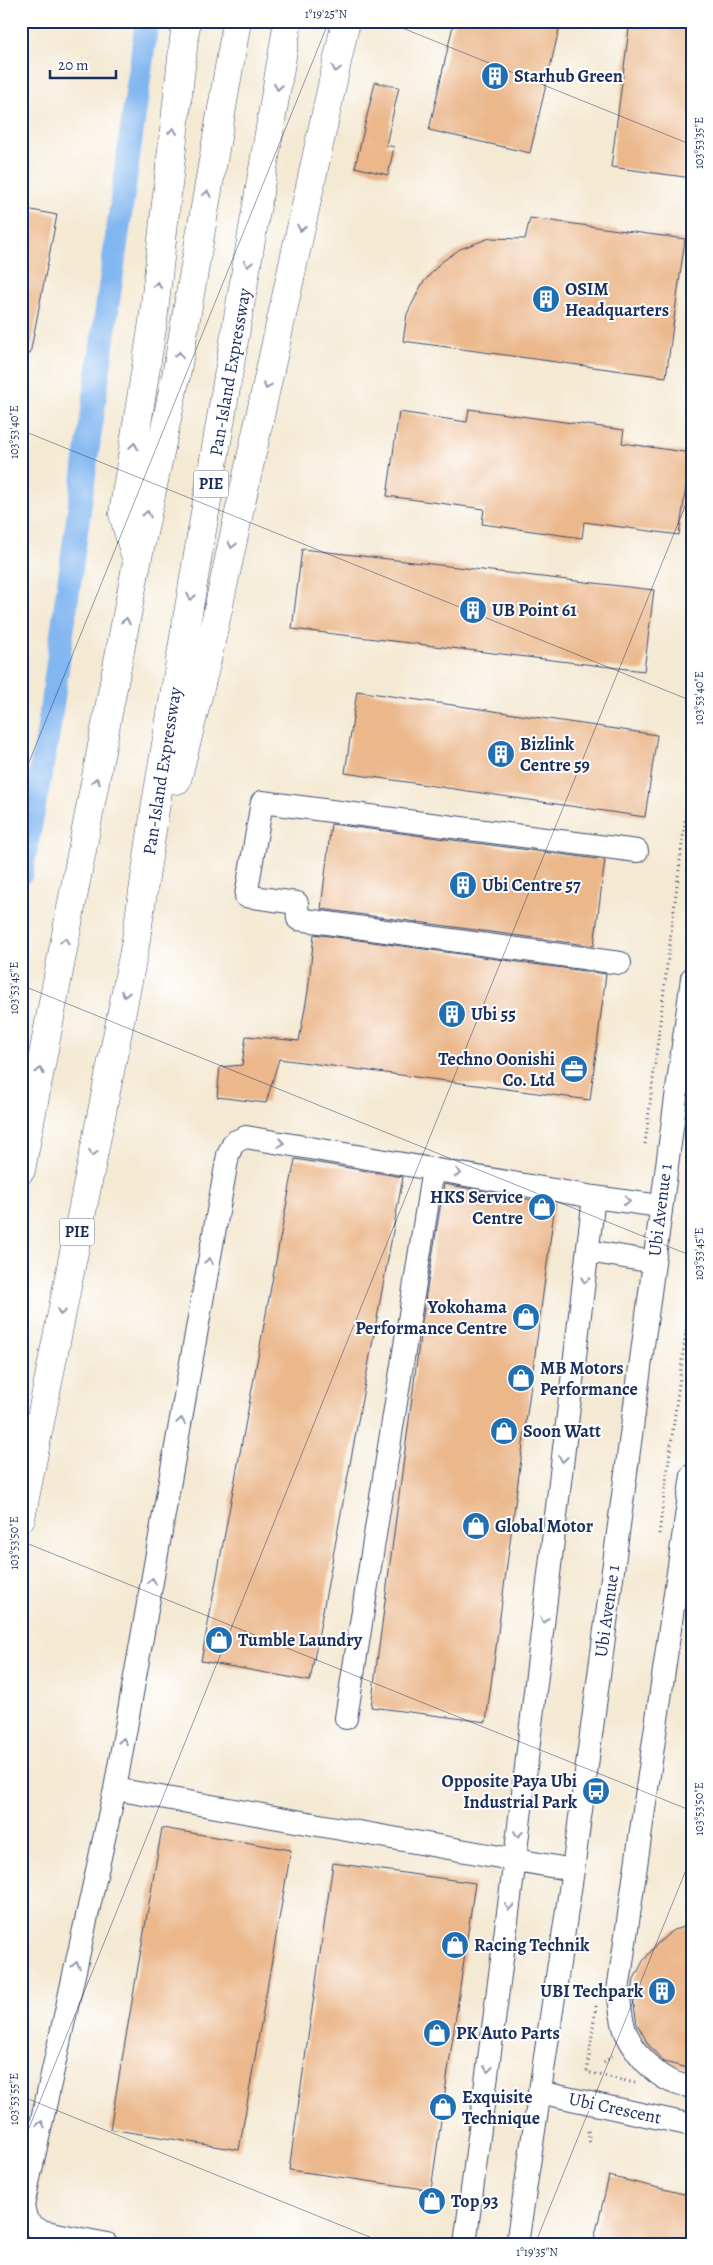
<svg xmlns="http://www.w3.org/2000/svg" width="713" height="2265" font-family="Alegreya,serif">
	<rect width="100%" height="100%" fill="#fff"/>
	<filter id="ink" filterUnits="userSpaceOnUse"><feTurbulence type="fractalNoise" baseFrequency=".02" numOctaves="2"/><feDisplacementMap in="SourceGraphic" scale="10" xChannelSelector="R" yChannelSelector="G"/><feConvolveMatrix kernelMatrix="1 2 1 2 8 2 1 2 1" color-interpolation-filters="sRGB"/></filter>
	<filter id="wash" filterUnits="userSpaceOnUse"><feTurbulence type="fractalNoise" baseFrequency=".0096" numOctaves="4" result="noise"/><feDisplacementMap in="SourceGraphic" scale="20" xChannelSelector="R" yChannelSelector="G"/><feGaussianBlur stdDeviation="1.12" result="paint"/><feColorMatrix in="noise" values="0 0 0 0 0 0 0 0 0 0 0 0 0 0 0 0 0 1.4 0 .05"/><feComposite in="paint" operator="in"/></filter>
	<g filter="url(#wash)">
		<rect width="100%" height="100%" fill="#f4e9d3"/>
		<g fill="none" stroke-linecap="round" stroke-linejoin="round">
			<!-- canal -->
			<path stroke="#81b6f0" stroke-width="24" d="M21,873l27,-139 99,-713"/>
		</g>
		<g id="blocks">
			<!-- building -->
			<path fill="#ebb78b" d="M454,21h107l-31,132 -101,-23z
				M630,21h62v157l-81,-11z
				M375,82l24,5 -13,58 8,2 -6,28 -33,-8z
				M21,208l36,7 -27,139 -9,-1z
				M530,218l155,21 -19,138 -263,-36 4,-27 15,-30 18,-21 20,-14 30,-11 35,1z
				M469,409l155,21 -2,13 69,10 -12,82 -95,-13 -2,16 -100,-14 2,-15 -97,-13 12,-84 68,10z
				M302,549l352,41 -10,81 -352,-42z
				M357,691l300,44 -12,82 -300,-44z
				M331,824l274,36 -11,86 -273,-37z
				M314,934l292,40 -16,126 -311,-41 -13,44 -49,-6 3,-30 22,-2 4,-29 53,5 9,-50z
				M295,1159l108,18 -93,504 -109,-20z
				M444,1184l111,20 -69,518 -115,-15 53,-400z
				M162,1828l129,22 -52,300 -129,-21z
				M333,1863l142,20 -44,307 -142,-20z
				M692,1925v144l-28,-7 -16,-18 -11,-20 -5,-31 2,-14 9,-18 13,-16 17,-15z
				M609,2176l83,20v48h-99z"/>
		</g>
	</g>
	<g filter="url(#ink)">
		<use href="#blocks" fill-opacity="0" stroke="#3c4b70" stroke-width="1"/>
		<g fill="none" stroke-linecap="round" stroke-linejoin="round">
			<!-- minor casing -->
			<g stroke="#3c4b70" stroke-width="24">
				<path id="minor" d="M620,963l-322,-44 -1,-16 -51,-7 16,-94 375,49
					M588,1251l66,11
					M692,1475l-74,516c2,13 3,30 8,42 12,25 36,53 66,53
					M346,1718l87,-549
					M115,1789l458,81
					M539,2092l153,33
					M107,2244l-66,-13 -14,-9 -4,-16 92,-417 113,-634 6,-13 12,-5 348,60 66,9
					M465,2244l50,-385 79,-662
					M517,2244l56,-374 119,-892"/>
			</g>
			<!-- highway casing -->
			<g stroke="#3c4b70" stroke-width="29">
				<path id="highway" d="M136,558l-13,-44 30,-192 33,-301
					M177,780l30,-120 139,-639
					M21,1170l116,-608 39,-186 61,-355
					M21,1518l114,-572 21,-143 132,-782"/>
			</g>
			<!-- path -->
			<path stroke="#3c4b70" stroke-width="3" stroke-dasharray="1 4" stroke-linecap="butt" d="M645,1144l47,-380
				M659,1534l33,-248
				M596,2006l-9,66 48,11
				M604,2063l9,-8
				M588,2131l2,14"/>
			<!-- minor -->
			<use href="#minor" stroke="#fff" stroke-width="22"/>
			<!-- highway -->
			<use href="#highway" stroke="#fff" stroke-width="28"/>
		</g>
		<!-- one-way arrows -->
		<defs><path id="oneway-chevron" d="M-2-3.5L2.5 0L-2 3.5" fill="none" stroke-width="1.6" stroke-linecap="round" stroke-linejoin="round" transform="scale(1.25)"/></defs>
		<g stroke="#8d97ae">
			<use href="#oneway-chevron" transform="translate(336 69) rotate(102)"/>
			<use href="#oneway-chevron" transform="translate(278 87) rotate(99)"/>
			<use href="#oneway-chevron" transform="translate(173 131) rotate(-83)"/>
			<use href="#oneway-chevron" transform="translate(207 194) rotate(-80)"/>
			<use href="#oneway-chevron" transform="translate(301 228) rotate(102)"/>
			<use href="#oneway-chevron" transform="translate(248 264) rotate(100)"/>
			<use href="#oneway-chevron" transform="translate(157 285) rotate(-84)"/>
			<use href="#oneway-chevron" transform="translate(179 355) rotate(-80)"/>
			<use href="#oneway-chevron" transform="translate(267 386) rotate(102)"/>
			<use href="#oneway-chevron" transform="translate(134 446) rotate(-81)"/>
			<use href="#oneway-chevron" transform="translate(147 514) rotate(-78)"/>
			<use href="#oneway-chevron" transform="translate(232 545) rotate(102)"/>
			<use href="#oneway-chevron" transform="translate(191 597) rotate(100)"/>
			<use href="#oneway-chevron" transform="translate(126 621) rotate(-79)"/>
			<use href="#oneway-chevron" transform="translate(96 781) rotate(-79)"/>
			<use href="#oneway-chevron" transform="translate(65 941) rotate(-79)"/>
			<use href="#oneway-chevron" transform="translate(125 994) rotate(101)"/>
			<use href="#oneway-chevron" transform="translate(40 1071) rotate(-79)"/>
			<use href="#oneway-chevron" transform="translate(281 1143) rotate(10)"/>
			<use href="#oneway-chevron" transform="translate(93 1153) rotate(101)"/>
			<use href="#oneway-chevron" transform="translate(458 1173) rotate(10)"/>
			<use href="#oneway-chevron" transform="translate(627 1201) rotate(8)"/>
			<use href="#oneway-chevron" transform="translate(209 1261) rotate(-80)"/>
			<use href="#oneway-chevron" transform="translate(585 1280) rotate(97)"/>
			<use href="#oneway-chevron" transform="translate(61 1312) rotate(101)"/>
			<use href="#oneway-chevron" transform="translate(181 1421) rotate(-80)"/>
			<use href="#oneway-chevron" transform="translate(563 1459) rotate(97)"/>
			<use href="#oneway-chevron" transform="translate(152 1581) rotate(-80)"/>
			<use href="#oneway-chevron" transform="translate(544 1620) rotate(97)"/>
			<use href="#oneway-chevron" transform="translate(123 1741) rotate(-80)"/>
			<use href="#oneway-chevron" transform="translate(518 1834) rotate(97)"/>
			<use href="#oneway-chevron" transform="translate(509 1907) rotate(97)"/>
			<use href="#oneway-chevron" transform="translate(76 1965) rotate(-78)"/>
			<use href="#oneway-chevron" transform="translate(488 2069) rotate(97)"/>
			<use href="#oneway-chevron" transform="translate(41 2124) rotate(-78)"/>
		</g>
	</g>
	<!-- ticks -->
	<path fill="none" stroke="#1b2f5e" stroke-width="1" stroke-opacity="0.45" d="M385,21l307,124M21,430l671,271M21,782l308,-761M21,985l671,271M21,1541l671,270M21,2096l366,148M21,2148l671,-1659M535,2244l157,-389"/>
	<!-- icons -->
	<defs>
		<g id="building-disc" transform="scale(1.4375)"><circle r="9.5" fill="#1f6fb2" stroke="#fff"/><path d="M-4-6H4V6H1V3H-1V6H-4ZM-2.5-4.3h1.7v1.8h-1.7ZM.8-4.3h1.7v1.8H.8ZM-2.5-1h1.7V.8h-1.7ZM.8-1h1.7V.8H.8Z" fill="#fff"/></g>
		<g id="office-disc" transform="scale(1.4375)"><circle r="9.5" fill="#1f6fb2" stroke="#fff"/><path d="M-6-3h4V-5.5h4V-3h4V5H-6ZM-1-4.5V-3h2v-1.5ZM-6 0V1H6V0Z" fill="#fff"/></g>
		<g id="shop-disc" transform="scale(1.4375)"><circle r="9.5" fill="#1f6fb2" stroke="#fff"/><path d="M-5-2.5h2.3a2.7 3.5 0 0 1 5.4 0H5L5.5 6h-11ZM-1.5-2.5h3a1.5 2.3 0 0 0-3 0Z" fill="#fff"/></g>
		<g id="bus-disc" transform="scale(1.4375)"><circle r="9.5" fill="#1f6fb2" stroke="#fff"/><path d="M-5-6H5V4H4V6H2V4H-2V6H-4V4H-5ZM-3.5-4V0h7V-4ZM-3.5 1.2v1.5H-2V1.2ZM2 1.2v1.5H3.5V1.2Z" fill="#fff"/></g>
	</defs>
	<g fill-rule="evenodd">
		<use href="#building-disc" x="495" y="76"/>
		<use href="#building-disc" x="546" y="299"/>
		<use href="#building-disc" x="473" y="610"/>
		<use href="#building-disc" x="501" y="754"/>
		<use href="#building-disc" x="463" y="885"/>
		<use href="#building-disc" x="452" y="1014"/>
		<use href="#office-disc" x="574" y="1069"/>
		<use href="#shop-disc" x="542" y="1207"/>
		<use href="#shop-disc" x="526" y="1317"/>
		<use href="#shop-disc" x="521" y="1378"/>
		<use href="#shop-disc" x="504" y="1431"/>
		<use href="#shop-disc" x="476" y="1526"/>
		<use href="#shop-disc" x="219" y="1640"/>
		<use href="#bus-disc" x="596" y="1791"/>
		<use href="#shop-disc" x="455" y="1945"/>
		<use href="#building-disc" x="662" y="1991"/>
		<use href="#shop-disc" x="437" y="2033"/>
		<use href="#shop-disc" x="443" y="2107"/>
		<use href="#shop-disc" x="432" y="2201"/>
	</g>
	<g text-anchor="middle" dominant-baseline="central" stroke-width="4" stroke-linejoin="round" paint-order="stroke">
		<!-- shield labels -->
		<g fill="#fff" stroke="#5f6d8e" stroke-width="1">
			<rect x="193.5" y="470.5" width="35" height="27" rx="4"/>
			<rect x="59.5" y="1218.5" width="35" height="27" rx="4"/>
		</g>
		<g font-size="16" font-weight="bold" fill="#1b2f5e">
			<text x="211" y="484">PIE</text>
			<text x="77" y="1232">PIE</text>
		</g>
		<!-- poi labels -->
		<g font-size="18" font-weight="bold" fill="#1b2f5e" stroke="#fff" text-anchor="start">
			<text x="514" y="76">Starhub Green</text>
			<text x="565" y="289">OSIM<tspan x="565" dy="21">Headquarters</tspan></text>
			<text x="492" y="610">UB Point 61</text>
			<text x="520" y="744">Bizlink<tspan x="520" dy="21">Centre 59</tspan></text>
			<text x="482" y="885">Ubi Centre 57</text>
			<text x="471" y="1014">Ubi 55</text>
			<text x="555" y="1059" text-anchor="end">Techno Oonishi<tspan x="555" dy="21">Co. Ltd</tspan></text>
			<text x="523" y="1197" text-anchor="end">HKS Service<tspan x="523" dy="21">Centre</tspan></text>
			<text x="507" y="1307" text-anchor="end">Yokohama<tspan x="507" dy="21">Performance Centre</tspan></text>
			<text x="540" y="1368">MB Motors<tspan x="540" dy="21">Performance</tspan></text>
			<text x="523" y="1431">Soon Watt</text>
			<text x="495" y="1526">Global Motor</text>
			<text x="238" y="1640">Tumble Laundry</text>
			<text x="577" y="1781" text-anchor="end">Opposite Paya Ubi<tspan x="577" dy="21">Industrial Park</tspan></text>
			<text x="474" y="1945">Racing Technik</text>
			<text x="643" y="1991" text-anchor="end">UBI Techpark</text>
			<text x="456" y="2033">PK Auto Parts</text>
			<text x="462" y="2097">Exquisite<tspan x="462" dy="21">Technique</tspan></text>
			<text x="451" y="2201">Top 93</text>
		</g>
		<!-- street labels -->
		<g font-size="18" fill="#1b2f5e" stroke="#fff">
			<text transform="translate(230 372) rotate(-80)">Pan-Island Expressway</text>
			<text transform="translate(162 771) rotate(-81)">Pan-Island Expressway</text>
			<text transform="translate(660 1210) rotate(-83)">Ubi Avenue 1</text>
			<text transform="translate(607 1611) rotate(-82)">Ubi Avenue 1</text>
			<text transform="translate(615 2108) rotate(12)">Ubi Crescent</text>
		</g>
	</g>
	<!-- margin -->
	<rect width="713" height="2265" fill="none" stroke="#fff" stroke-width="55"/>
	<!-- scale -->
	<path d="M50 70v8h66v-8" fill="none" stroke="#1b2f5e" stroke-width="2.5"/>
	<text x="58" y="70" font-size="15" fill="#1b2f5e" stroke="#ffffff" stroke-width="4" paint-order="stroke">20 m</text>
	<rect x="28" y="28" width="658" height="2210" fill="none" stroke="#1b2f5e" stroke-width="2"/>
	<g font-size="12" text-anchor="middle" fill="#1b2f5e">
		<text x="326" y="18">1°19'25"N</text>
		<text transform="translate(699 143) rotate(-90)" y="4">103°53'35"E</text>
		<text transform="translate(14 432) rotate(-90)" y="4">103°53'40"E</text>
		<text transform="translate(699 698) rotate(-90)" y="4">103°53'40"E</text>
		<text transform="translate(14 988) rotate(-90)" y="4">103°53'45"E</text>
		<text transform="translate(699 1254) rotate(-90)" y="4">103°53'45"E</text>
		<text transform="translate(14 1543) rotate(-90)" y="4">103°53'50"E</text>
		<text transform="translate(699 1809) rotate(-90)" y="4">103°53'50"E</text>
		<text transform="translate(14 2099) rotate(-90)" y="4">103°53'55"E</text>
		<text x="537" y="2256">1°19'35"N</text>
	</g>
</svg>
